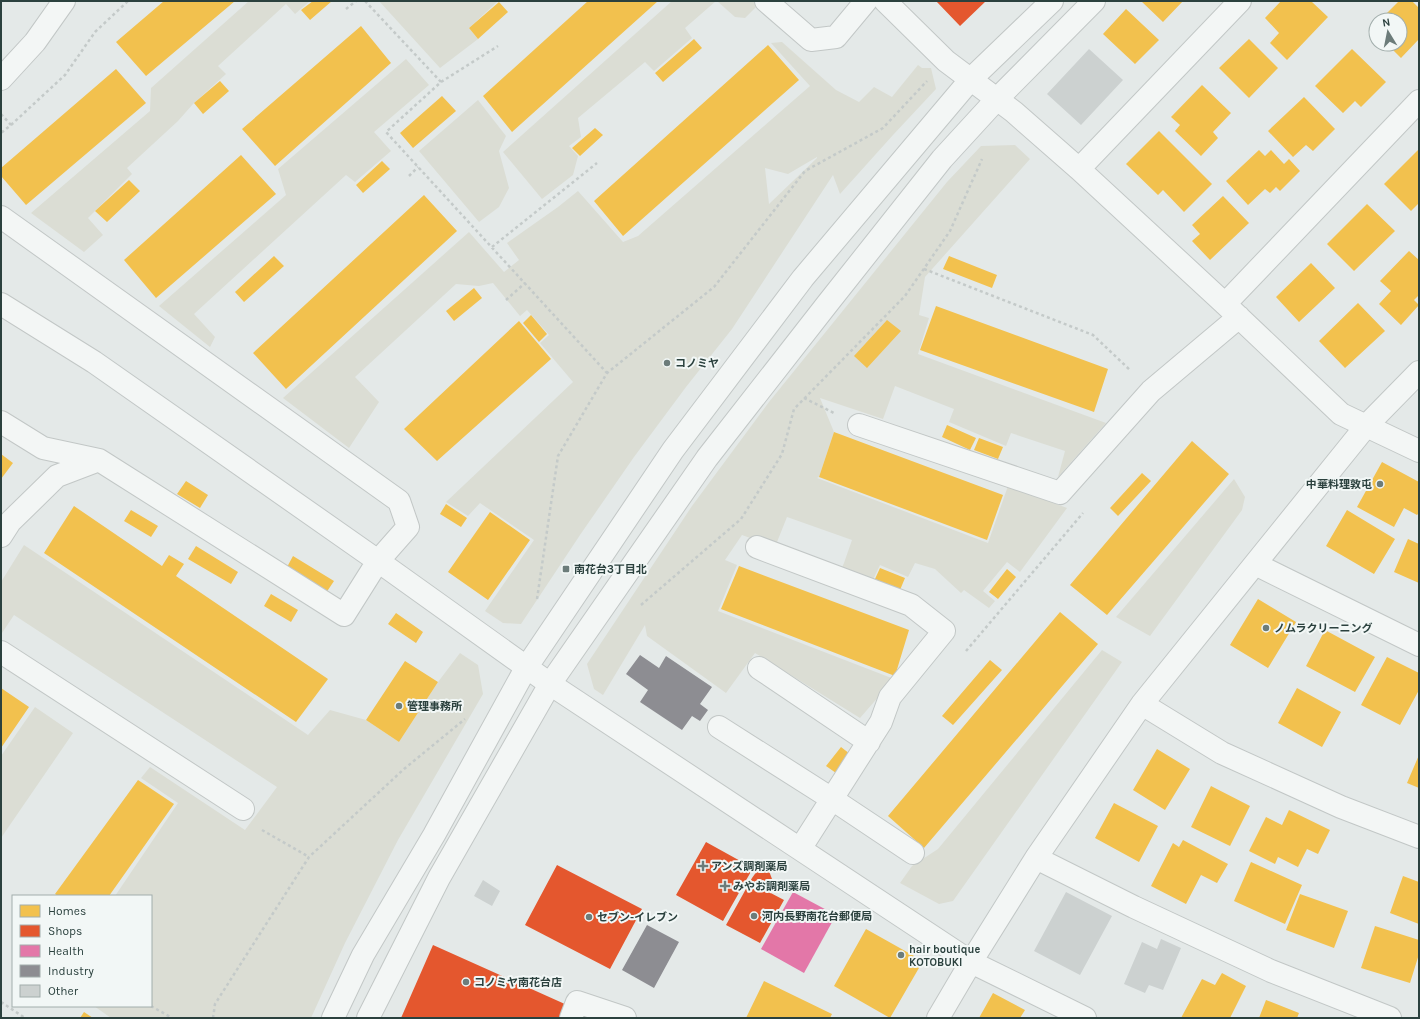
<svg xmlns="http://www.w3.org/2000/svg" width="1420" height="1019" font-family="Karla,'Noto Sans JP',sans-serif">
	<rect width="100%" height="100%" fill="#e4e9e8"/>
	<!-- green -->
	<path fill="#dbddd4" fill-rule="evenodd" d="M249,1h61l-15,13 -9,-10 -68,62 8,8 -33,30 -15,17 -51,47 5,6 -44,44 15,17 -19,17 -53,-39 119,-102 1,-23z
		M379,1h119l-29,27 9,11 -38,29z
		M672,1h44l-31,27 7,10 -38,33 -9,-9 -67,56 3,19 -12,9 9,10 -5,19 -31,24 -39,-47z
		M717,1h38l4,3 -14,14 -10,-1z
		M782,42l54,48 23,12 15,-15 18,10 26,-32 4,3h9l5,21 -43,46 -53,59 -7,-19 -101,154 -46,58 -52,70 -54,78 -59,89 -18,-1 -18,-12 49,-71 -54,-37 -12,13 -22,-14 127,-120 -33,-39 9,-8 -22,-25 -7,6 -27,-33 -14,3 -23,-2 -101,93 24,25 -30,46 -66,-50 186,-166 35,40 15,-12 -12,-17 51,-36 20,-16 45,51 15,-6 172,-150 -39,-43zM817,157v1l-48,46 -4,-36 23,6z
		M406,59l23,26 -55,47 17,19 -36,31 -9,-7 -152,139 21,23 -5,10 -51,-41 127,-111 -8,-26z
		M478,100l28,36 -7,15 10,37 -10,19 -20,15 -60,-71z
		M1015,145l15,14 -105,118 -6,38 10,3 -11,36 188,69 -48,54 7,-26 -54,-18 -5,13 -57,-24 5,-13 -59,-23 -12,33 -63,-21 14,34 -15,45 -2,1 171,65 20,-57 59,22 -47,64 -13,-10 -24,29 12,10 -6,7 -25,-18 -3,3 -26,-24 -20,-6 -7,14 -28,-12 -9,19 -31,-12 4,-9 8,-23 -65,-23 -12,30 -33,-12 -17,25 12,5 -19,46 176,68 -34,39 -105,-65 -29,40 -79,-57 -2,-11 -42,70 -9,-6 -7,-25 105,-158 77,-104 178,-220 34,-36z
		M1234,479l11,18 -3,13 -92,126 -34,-19z
		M24,545l284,190 22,-25 36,10 33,22 39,-60 22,-29 18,12 5,29 -85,146 -53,103 -34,75h-200l-17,-12h57v-110h-36l63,-93 -37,-25 9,-11 95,63 32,-43 -263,-172 -12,18 -1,-1v-50z
		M1102,650l20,12 -169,239 -14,3 -39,-21 12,-17 26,-17z
		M35,707l38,26 -72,105v-82z"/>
	<!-- homes -->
	<path fill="#f2c14e" d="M164,1h71l-89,75 -30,-34z
		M313,1h19l-22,19 -9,-10z
		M588,1h70l-146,131 -29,-36z
		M1141,1h42l-20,21z
		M1281,1h32l-1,1 16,15 -41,43 -17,-17 9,-10 -14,-15z
		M1399,1h13l7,7v31l-18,19 -14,-14h13v-24h-20z
		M499,2l9,10 -30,27 -9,-11z
		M1126,9l33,31 -24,24 -32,-30z
		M361,26l30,37 -116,103 -33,-37z
		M694,39l8,9 -39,34 -8,-9z
		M1249,39l29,29 -29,30 -30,-30z
		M768,45l31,35 -176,156 -29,-35z
		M1352,49l34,33 -25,25 -6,-6 -12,12 -28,-27z
		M116,69l30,34 -120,102 -25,-29v-8z
		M220,81l9,10 -26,23 -9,-11z
		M1202,85l29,28 -18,19 5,6 -17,18 -26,-25 5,-6 -9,-8z
		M442,96l14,15 -43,37 -13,-15z
		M1304,97l31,32 -22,22 -7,-6 -13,12 -25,-26z
		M595,128l8,7 -23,21 -8,-8z
		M1159,131l53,53 -28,28 -21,-22 -5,5 -32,-31z
		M1419,149v54l-8,8 -27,-27z
		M1259,150l6,6 6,-6 13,14 5,-5 11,12 -20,20 -4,-4 -6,6 -5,-4 -17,16 -22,-24z
		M241,155l35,39 -120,104 -32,-38z
		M382,161l8,8 -27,24 -7,-8z
		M129,180l11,11 -33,31 -12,-11z
		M424,195l33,36 -171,158 -33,-36z
		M1223,196l26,27 -39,37 -18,-19 8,-7 -8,-9z
		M1367,204l28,27 -41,40 -27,-27z
		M1409,251l10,9v35l-5,5 5,5 -18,20 -22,-21 12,-13 -11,-10z
		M274,256l10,10 -40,36 -9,-10z
		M949,256l48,19 -5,13 -49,-19z
		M1311,263l24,25 -36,34 -23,-25z
		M474,288l8,10 -28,23 -8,-10z
		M1358,303l27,28 -40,37 -26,-27z
		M936,306l172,63 -14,43 -174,-62z
		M531,315l16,19 -8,8 -16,-19z
		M887,320l14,11 -34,37 -13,-12z
		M519,321l32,38 -114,102 -33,-32z
		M947,425l29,13 -6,12 -28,-13z
		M834,432l169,63 -16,45 -168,-63z
		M979,438l24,9 -5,12 -24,-9z
		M1192,441l37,33 -122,141 -37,-30z
		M1,454l12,9 -12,16z
		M1382,462l37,20v31l-2,2 -13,-7 -10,19 -37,-20z
		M1142,473l9,8 -33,35 -8,-8z
		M186,481l22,14 -8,13 -23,-14z
		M446,504l21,14 -6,9 -21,-13z
		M74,506l88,60 7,-11 15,9 -8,12 152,103 -32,43 -252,-169z
		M131,510l27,16 -7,11 -27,-16z
		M1347,510l48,29 -21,35 -48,-28z
		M490,512l40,28 -42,60 -40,-28z
		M1408,539l11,5v39l-25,-11z
		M196,546l42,26 -7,12 -43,-25z
		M293,556l41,25 -8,12 -40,-24z
		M739,566l170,64 -14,46 -174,-67z
		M880,568l25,10 -5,12 -25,-11z
		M1007,569l9,8 -18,22 -9,-7z
		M271,594l27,16 -7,12 -27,-16z
		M1258,599l38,23 -28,46 -38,-23z
		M1060,612l38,32 -174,204 -36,-32z
		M396,613l27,19 -7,11 -28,-19z
		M1325,630l50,27 -20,35 -49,-26z
		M1387,657l32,16v17l-19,35 -39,-20z
		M990,660l12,10 -49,55 -11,-9z
		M405,661l33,21 -39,60 -33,-22z
		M1,688l28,19 -28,41z
		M1297,688l44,24 -19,35 -44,-24z
		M841,747l9,7 -14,19 -10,-7z
		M1157,749l33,20 -25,41 -32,-20z
		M1419,755v33l-12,-5z
		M138,780l36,24 -65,92h-51l-3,-2z
		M1211,786l39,20 -20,40 -39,-19z
		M1114,803l44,23 -19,36 -44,-24z
		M1289,810l41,20 -12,24 -11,-5 -9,18 -20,-10 -3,7 -26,-13 17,-34 16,8z
		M1183,840l45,24 -11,19 -16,-8 -15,29 -35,-18 22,-43 6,4z
		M1251,862l51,23 -17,39 -51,-23z
		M1403,876l16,6v42l-29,-11z
		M1300,894l48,17 -14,37 -48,-18z
		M1375,926l44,14v14l-9,29 -49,-15z
		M866,929l57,32 -33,57 -56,-32z
		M1222,973l24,13 -16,32h-49l21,-39 13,6z
		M764,981l68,33 -2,4h-84z
		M993,993l32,17 -5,8h-41z
		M1266,1000l33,13 -2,5h-38z
		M84,1012l9,6h-13z"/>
	<!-- shops -->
	<path fill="#e4572e" d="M936,1h50l-26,25z
		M706,842l47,26 -30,53 -47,-26z
		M557,865l85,44 -32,60 -85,-44z
		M763,869l6,2 3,8 -7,11 19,10 -24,43 -34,-18 26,-47 5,-7z
		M433,945l163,73h-195z"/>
	<!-- health -->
	<path fill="#e377a8" d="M793,892l43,23 -32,58 -43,-24z"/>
	<!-- industry -->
	<path fill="#8d8d92" d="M640,655l19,13 7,-12 46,31 -12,17 8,6 -8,11 -8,-5 -10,14 -42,-28 8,-12 -22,-16z
		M647,925l32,17 -25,46 -32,-18z"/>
	<!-- building -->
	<path fill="#ccd1d0" d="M1089,49l34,31 -42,45 -34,-31z
		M483,880l17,11 -8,15 -18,-10z
		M1066,892l46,24 -32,59 -46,-24z
		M1161,939l20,9 -18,42 -14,-5 -4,8 -21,-9 18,-42 15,7z"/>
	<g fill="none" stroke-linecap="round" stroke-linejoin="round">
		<!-- minor casing -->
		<g stroke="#c2c7c6" stroke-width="24">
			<path id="minor" d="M766,1l45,39 25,-3 30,-36
				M885,1l61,60 68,51 65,57 146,135 116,110 78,37
				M1,79l34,-37 29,-41
				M1079,169l161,-168
				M1,217l398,284 9,26 -30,34 -34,54 -245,-155 -56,-12 -42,-26
				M1,304l93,58 284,199 172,123 421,278 114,56
				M1225,304l194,-203
				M859,425l201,68 91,-102 88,-74
				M1,536l9,-14 47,-46 42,-16
				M757,547l154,58 33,26 -54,66 -9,25 -81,127
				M1255,564l164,81
				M1,652l242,157
				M759,668l110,74
				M1142,704l80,49 119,54 78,30
				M719,727l113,72 81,54
				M1036,858l98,49 137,64 119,47
				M333,1018l30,-63 71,-120 92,-167 147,-218 130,-172 168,-199 81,-78
				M368,1018l71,-140 111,-194 157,-226 121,-155 114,-144 55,-60 97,-98
				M571,1018l6,-16 48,16
				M938,1018l33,-56 65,-104 106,-154 225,-279 52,-53"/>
		</g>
		<!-- path -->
		<path stroke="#c4cac9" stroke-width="2.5" stroke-dasharray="3 3" stroke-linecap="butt" d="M365,1l76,81 -55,50 221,241
			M346,9l10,-8
			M441,82l57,-36
			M1,114l10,11 -10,8
			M11,125l54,-50 30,-43 33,-31
			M409,176l9,-9
			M492,247l105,-84
			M924,269l169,66 38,36
			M506,300l19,-17
			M804,398l30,15
			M537,599l21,-143 49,-83 107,-86 91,-116 78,-43 44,-47
			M641,605l100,-86 41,-65 12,-45 111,-113 45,-65 32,-72
			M966,651l117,-138
			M262,830l47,27
			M1,1002l24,16
			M151,1006l21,12
			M213,1018l2,-14 94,-147 95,-88 61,-50"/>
		<!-- minor -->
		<use href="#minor" stroke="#f3f6f5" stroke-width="22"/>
	</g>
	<!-- markers -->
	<g fill="#6c7c7a" stroke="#f2f7f6" stroke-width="1.5">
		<circle cx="667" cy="363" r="4"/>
		<circle cx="1380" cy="484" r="4"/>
		<rect x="562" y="565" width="8" height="8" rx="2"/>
		<circle cx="1266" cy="628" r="4"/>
		<circle cx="399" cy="706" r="4"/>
		<path d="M701 860h4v4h4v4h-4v4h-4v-4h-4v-4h4z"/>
		<path d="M723 880h4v4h4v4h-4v4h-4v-4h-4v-4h4z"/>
		<circle cx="754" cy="916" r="4"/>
		<circle cx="589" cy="917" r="4"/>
		<circle cx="901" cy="955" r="4"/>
		<circle cx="466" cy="982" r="4"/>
	</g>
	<g text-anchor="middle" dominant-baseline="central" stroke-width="4" stroke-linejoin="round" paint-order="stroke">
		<!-- poi labels -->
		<g font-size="11" font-weight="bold" fill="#2b413e" stroke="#f2f7f6" text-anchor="start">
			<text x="675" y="363">コノミヤ</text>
			<text x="1372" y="484" text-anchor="end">中華料理敦屯</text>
			<text x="574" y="569">南花台3丁目北</text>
			<text x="1274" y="628">ノムラクリーニング</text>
			<text x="407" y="706">管理事務所</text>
			<text x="711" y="866">アンズ調剤薬局</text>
			<text x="733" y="886">みやお調剤薬局</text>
			<text x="762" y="916">河内長野南花台郵便局</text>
			<text x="597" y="917">セブン-イレブン</text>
			<text x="909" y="949">hair boutique<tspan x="909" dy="13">KOTOBUKI</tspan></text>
			<text x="474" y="982">コノミヤ南花台店</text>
		</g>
	</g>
	<!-- border -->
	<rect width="1420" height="1019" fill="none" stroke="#2b413e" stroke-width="4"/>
	<!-- legend -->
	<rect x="12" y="895" width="140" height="112" fill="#f2f7f6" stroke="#a2aeac"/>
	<rect x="20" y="905" width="20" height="12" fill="#f2c14e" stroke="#a2aeac"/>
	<text x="48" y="915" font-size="12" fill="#2b413e">Homes</text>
	<rect x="20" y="925" width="20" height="12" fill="#e4572e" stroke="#a2aeac"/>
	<text x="48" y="935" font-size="12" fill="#2b413e">Shops</text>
	<rect x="20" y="945" width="20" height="12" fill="#e377a8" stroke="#a2aeac"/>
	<text x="48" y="955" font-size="12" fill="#2b413e">Health</text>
	<rect x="20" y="965" width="20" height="12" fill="#8d8d92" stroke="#a2aeac"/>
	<text x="48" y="975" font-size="12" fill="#2b413e">Industry</text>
	<rect x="20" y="985" width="20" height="12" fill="#ccd1d0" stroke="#a2aeac"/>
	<text x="48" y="995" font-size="12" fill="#2b413e">Other</text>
	<!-- north arrow -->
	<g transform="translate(1388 32) rotate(350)"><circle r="19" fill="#f2f7f6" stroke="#a2aeac"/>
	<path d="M0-3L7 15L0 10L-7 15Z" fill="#6c7c7a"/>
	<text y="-6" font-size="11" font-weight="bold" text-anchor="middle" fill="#2b413e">N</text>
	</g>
</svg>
